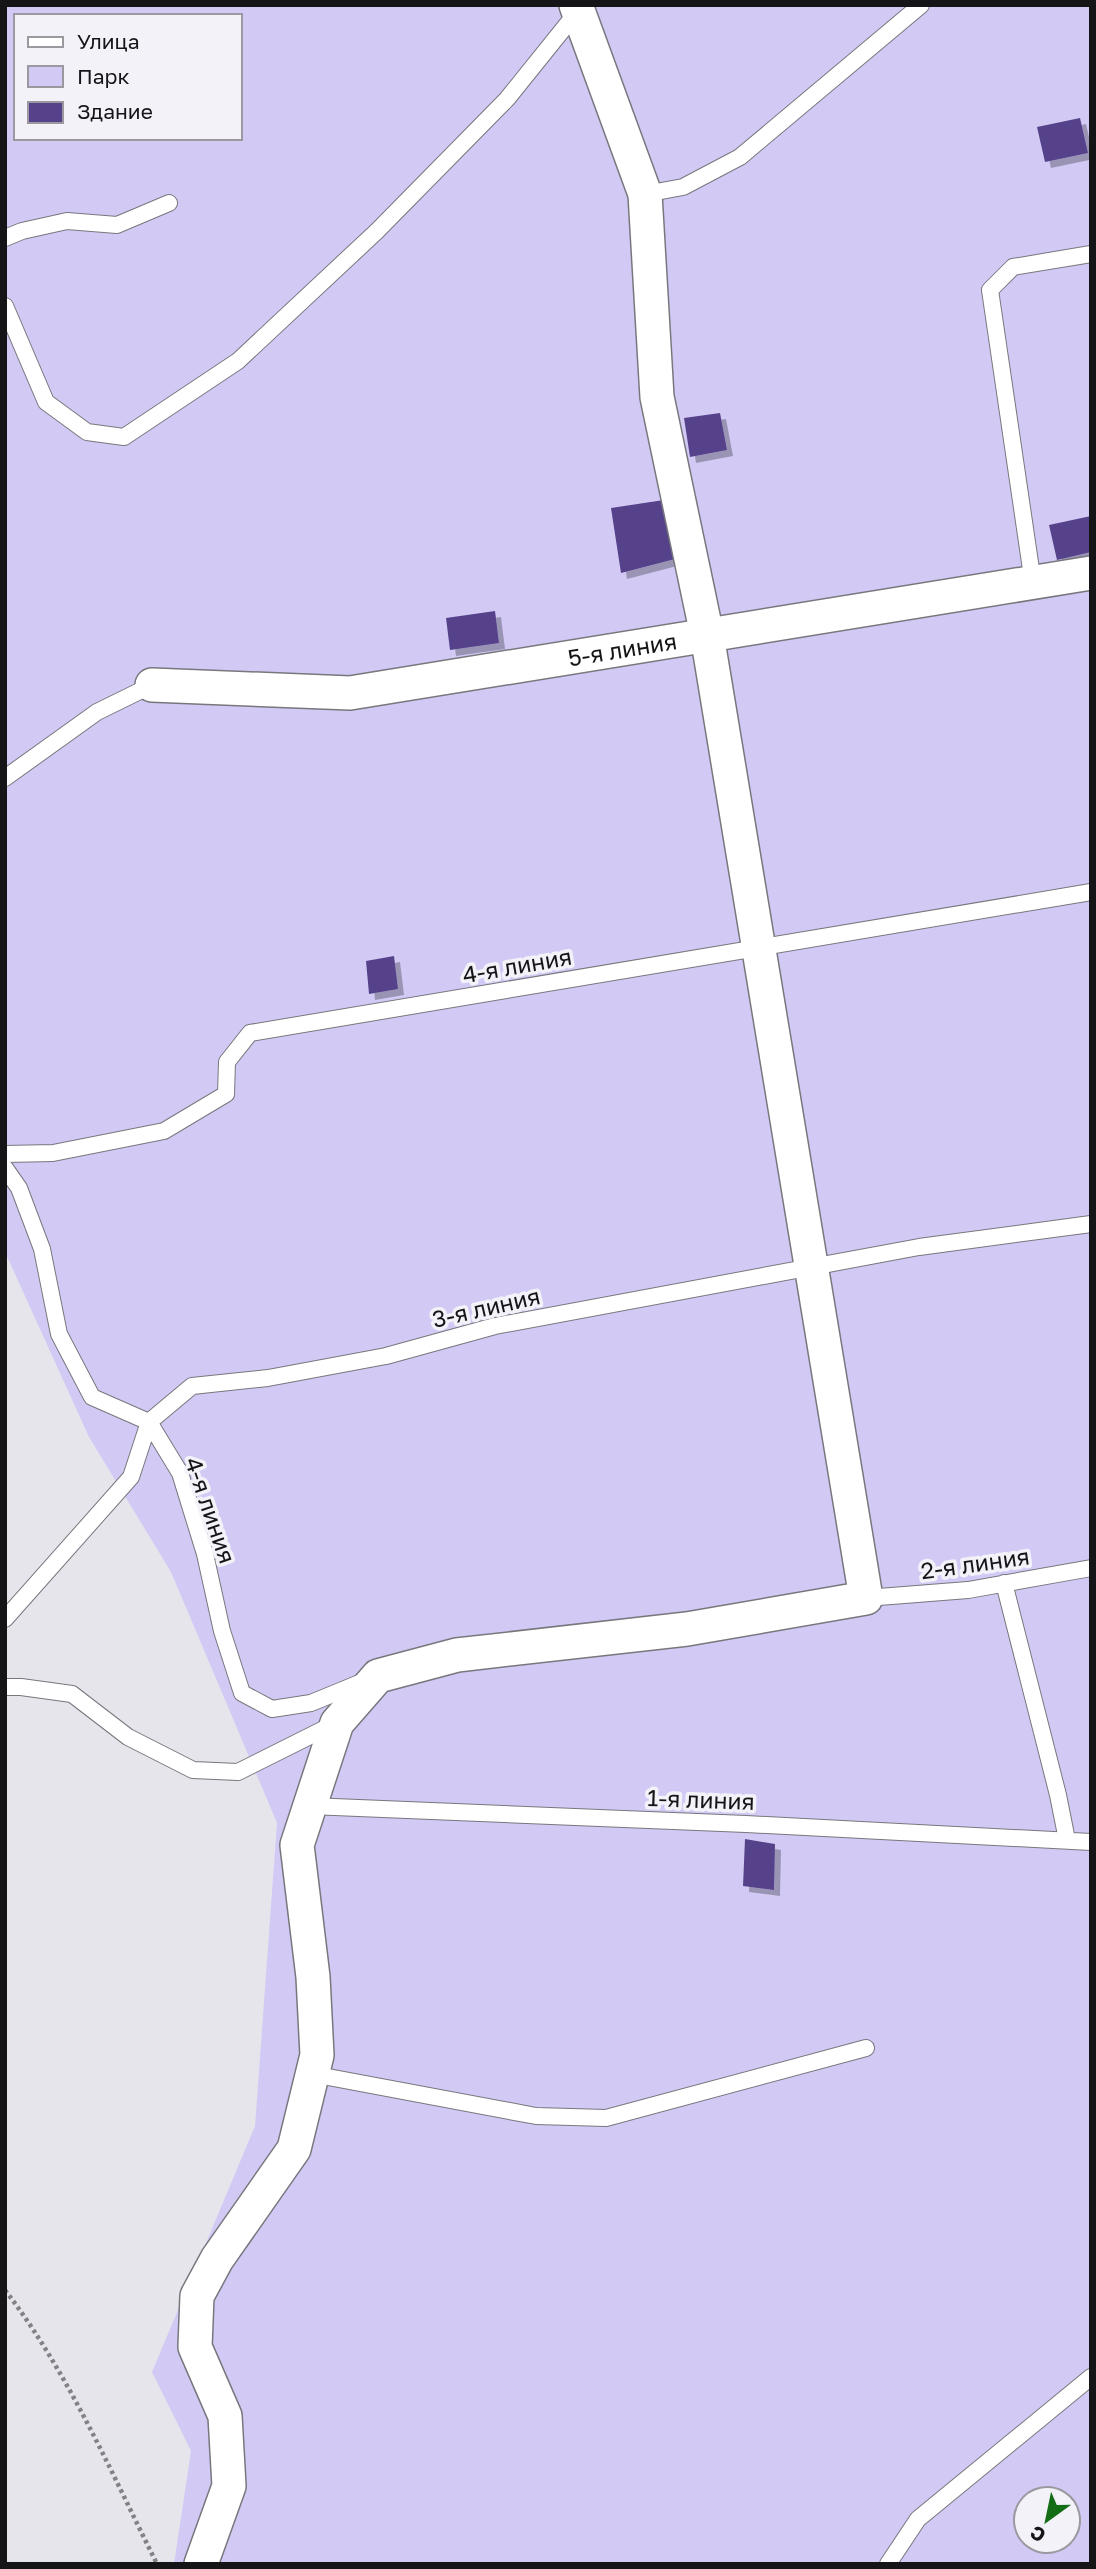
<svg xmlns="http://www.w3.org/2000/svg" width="1096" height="2569" font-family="'Golos Text',sans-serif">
	<defs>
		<filter id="shadow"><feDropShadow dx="6" dy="6" stdDeviation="0" flood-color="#0004"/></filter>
	</defs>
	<rect width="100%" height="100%" fill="#e6e5ec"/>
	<!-- green -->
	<path fill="#d2caf5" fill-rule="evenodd" d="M5,5h1086v2559h-917l17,-113 -39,-79 103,-246 22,-303 -106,-251 -82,-135 -84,-185zM16,16h224v122h-224zM1026,2499h42v42h-42z"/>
	<!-- building -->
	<path fill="#56428a" filter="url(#shadow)" d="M1080,118l8,35 -43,9 -8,-35z
		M720,413l7,37 -37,7 -6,-39z
		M664,500l11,59 -54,14 -10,-65z
		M1091,516v36l-34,8 -8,-35z
		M495,611l4,32 -49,7 -4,-32z
		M394,956l4,33 -29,5 -3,-33z
		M745,1839l30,5 -1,46 -31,-4z"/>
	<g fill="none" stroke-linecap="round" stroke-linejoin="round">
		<!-- lane casing -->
		<g stroke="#78777d" stroke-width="18">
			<path id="lane" d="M645,194l38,-7 57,-30 181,-152
				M5,238l17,-7 45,-10 50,4 52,-22
				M5,306l41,96 41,30 37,5 114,-76 139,-130 130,-132 70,-87
				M1033,583l-43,-293 23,-23 78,-13
				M5,778l92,-66 55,-27
				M5,1154l48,-1 111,-22 62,-37 1,-32 23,-29 841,-141
				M5,1168l14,20 23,61 17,85 33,63 57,25 31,51 25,81 17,77 20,62 30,16 39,-6 51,-21
				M1004,1583l54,212 9,45
				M866,1598l102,-8 123,-22
				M5,1619l126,-142 18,-55 43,-36 76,-8 118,-22 109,-30 424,-79 172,-23
				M5,1687h16l51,7 56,43 65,33 45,2 96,-48
				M310,1806l436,18 345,18
				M312,2074l224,42 70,2 260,-70
				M888,2564l30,-45 173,-142"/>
		</g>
		<!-- street casing -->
		<g stroke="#78777d" stroke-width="36">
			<g id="street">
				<path id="s1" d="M152,685l198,8 741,-120"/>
				<path d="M201,2564l28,-78 -4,-70 -30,-69 2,-51 20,-37 77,-110 23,-94 -4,-78 -16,-132 40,-122 41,-47 79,-21 230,-26 179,-31 -159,-963 -50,-238 -12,-203 -69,-189"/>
			</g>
		</g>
		<!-- path -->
		<path stroke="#828186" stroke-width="4.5" stroke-dasharray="3.5 3.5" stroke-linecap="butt" d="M5,2290c63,82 106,182 152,274"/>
		<!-- lane -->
		<use href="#lane" stroke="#fff" stroke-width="16"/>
		<!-- street -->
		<use href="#street" stroke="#fff" stroke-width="33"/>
	</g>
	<g text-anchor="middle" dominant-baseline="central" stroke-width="7" stroke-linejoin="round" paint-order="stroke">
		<!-- street labels -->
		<g font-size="23" fill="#151417" stroke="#f4f2f9">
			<text stroke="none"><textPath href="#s1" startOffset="474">5-я линия</textPath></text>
			<text transform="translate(517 965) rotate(-10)">4-я линия</text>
			<text transform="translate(486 1307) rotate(-13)">3-я линия</text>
			<text transform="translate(211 1510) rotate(71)">4-я линия</text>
			<text transform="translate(975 1563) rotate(-8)">2-я линия</text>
			<text transform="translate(701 1799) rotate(2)">1-я линия</text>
		</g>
	</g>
	<!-- border -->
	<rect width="1096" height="2569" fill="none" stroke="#151417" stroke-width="14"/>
	<!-- legend -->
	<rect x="14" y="14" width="228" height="126" fill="#f4f2f9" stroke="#9b999f" stroke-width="2"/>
	<rect x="28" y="37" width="35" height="10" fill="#ffffff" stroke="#9b999f" stroke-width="2"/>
	<text x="77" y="49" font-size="21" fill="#151417">Улица</text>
	<rect x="28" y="66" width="35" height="21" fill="#d2caf5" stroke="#9b999f" stroke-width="2"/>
	<text x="77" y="84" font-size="21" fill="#151417">Парк</text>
	<rect x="28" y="102" width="35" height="21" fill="#56428a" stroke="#9b999f" stroke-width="2"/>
	<text x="77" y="119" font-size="21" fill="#151417">Здание</text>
	<!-- north arrow -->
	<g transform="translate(1047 2520) rotate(213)"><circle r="33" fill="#f4f2f9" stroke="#9b999f" stroke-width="2"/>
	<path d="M0-5L12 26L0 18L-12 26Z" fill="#136d17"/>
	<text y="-10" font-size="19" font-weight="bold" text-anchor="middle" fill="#151417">С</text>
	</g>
</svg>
